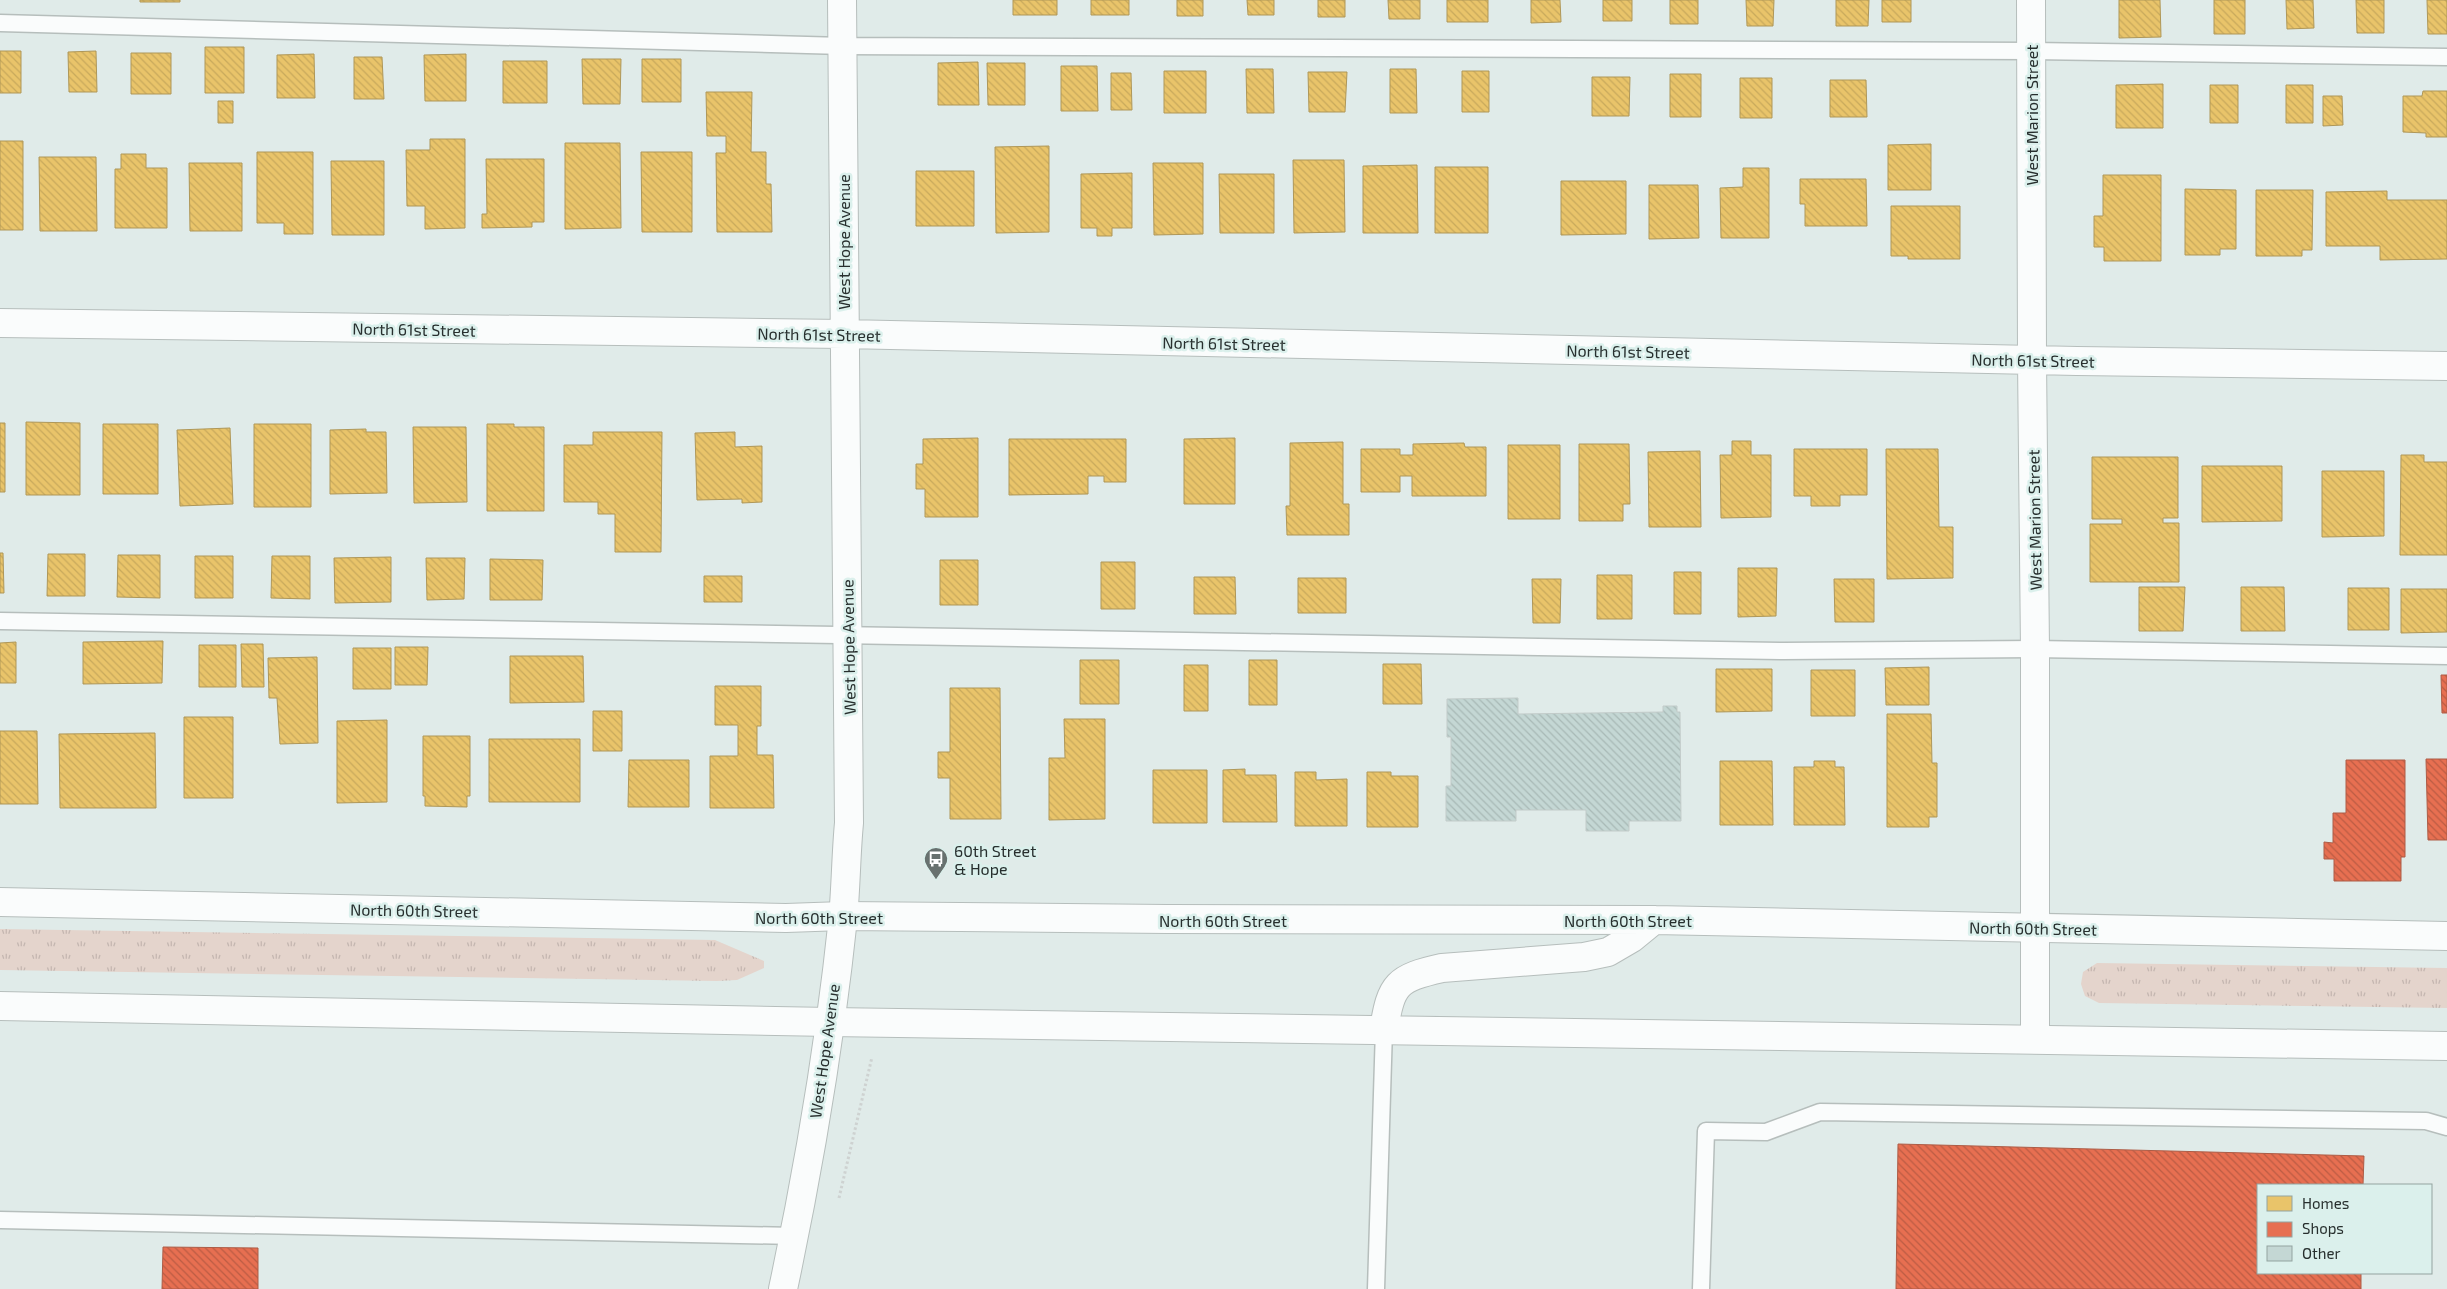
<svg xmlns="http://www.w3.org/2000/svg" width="2447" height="1289" font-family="'Exo 2',sans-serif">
	<defs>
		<pattern id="grass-tufts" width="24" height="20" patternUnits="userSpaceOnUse" patternTransform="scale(1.25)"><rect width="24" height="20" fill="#e4d4cc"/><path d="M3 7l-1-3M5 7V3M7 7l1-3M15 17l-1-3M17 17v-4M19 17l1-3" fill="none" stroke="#c4b6b0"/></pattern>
		<pattern id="homes-back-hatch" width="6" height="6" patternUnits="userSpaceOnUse" patternTransform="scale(1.25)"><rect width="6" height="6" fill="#e9c46a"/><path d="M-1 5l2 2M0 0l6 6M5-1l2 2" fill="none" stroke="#c8a95c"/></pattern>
		<pattern id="shops-back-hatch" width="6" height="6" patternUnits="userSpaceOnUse" patternTransform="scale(1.25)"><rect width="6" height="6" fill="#e76f51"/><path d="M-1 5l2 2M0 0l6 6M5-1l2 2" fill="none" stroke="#bb5c44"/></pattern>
		<pattern id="building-back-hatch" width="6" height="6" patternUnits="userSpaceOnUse" patternTransform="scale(1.25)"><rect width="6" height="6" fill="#c4d7d4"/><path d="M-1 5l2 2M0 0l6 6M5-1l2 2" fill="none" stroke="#a8b9b6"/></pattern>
	</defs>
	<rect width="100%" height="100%" fill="#e0ebe9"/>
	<!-- grass -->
	<path fill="url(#grass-tufts)" d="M0,929l715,11 49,21v7l-27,12 -20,1 -717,-11z
		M2097,963l350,5v40l-348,-5 -14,-7 -4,-12 2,-12z"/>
	<!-- homes -->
	<path fill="url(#homes-back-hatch)" stroke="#af9758" d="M140,0h40v2h-40z
		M1013,0h44v15h-44z
		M1091,0h38v15h-38z
		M1177,0h26v16h-26z
		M1247,0h27v15h-26z
		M1318,0h27v17h-27z
		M1388,0h32v19h-31z
		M1447,0h41v22h-41z
		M1531,0h29l1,22 -30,1z
		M1603,0h29v21h-29z
		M1670,0h28v24h-28z
		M1746,0h28l-1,26h-26z
		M1836,0h33l-1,26h-32z
		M1882,0h29v22h-29z
		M2119,0h41l1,37 -42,1z
		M2214,0h31v34h-31z
		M2286,0h27l1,28 -27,1z
		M2356,0h28v33h-27z
		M2427,0h20v34h-19z
		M205,47h39v46h-39z
		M0,51h21v42h-21z
		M96,51l1,41h-28l-1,-40z
		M131,53h40v41h-40z
		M314,54l1,44h-38v-43z
		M466,54v47h-41l-1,-46z
		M354,57h28l2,42h-30z
		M582,59h39l-1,45h-37z
		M642,59h39v43h-39z
		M503,61h44v42h-44z
		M978,62l1,43h-41v-42z
		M987,63h38v42h-37z
		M1061,66h36l1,45h-37z
		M1246,69h27l1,44h-27z
		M1390,69h26l1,44h-27z
		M1164,71h42v42h-42z
		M1462,71h27v41h-27z
		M1308,72h39l-2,40h-36z
		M1111,73h20l1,37h-21z
		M1670,74h31v43h-31z
		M1592,77h38l-1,39h-37z
		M1740,78h32v40h-32z
		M1830,80h36l1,37h-37z
		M2163,84v44h-47v-43z
		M2210,85h28v38h-28z
		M2286,85h27v38h-27z
		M2423,91h24v46h-21v-4l-23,-1v-36h19z
		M706,92h46l-1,60h15v32h5l1,48h-55l-1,-79h10v-17h-19z
		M2323,96h19l1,29 -20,1z
		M218,101h15v22h-15z
		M430,139h35v89l-40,1v-23h-18l-1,-56h24z
		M0,141h23v89h-23z
		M565,143h55l1,85 -56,1z
		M1931,144v46h-43v-45z
		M1049,146v86l-53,1 -1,-86z
		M257,152h56v82h-29v-11h-27z
		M641,152h51v80h-50z
		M121,154h25v14h21v60h-52v-59h6z
		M39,157h57l1,74h-57z
		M486,159h58v63h-12v5l-50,1v-14h5z
		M1293,160h51l1,72 -51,1z
		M331,161h53v74h-52z
		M189,163h53v68h-52z
		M1153,163h50v71l-49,1z
		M1417,165l1,68h-55v-67z
		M1435,167h53v66h-53z
		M1743,168h26v70h-48l-1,-50 23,-1z
		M916,171h58v55h-58z
		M1132,173v55h-20v8h-15v-8h-16v-54z
		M1219,174h55v59h-54z
		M2103,175h58v86h-57v-14h-10v-31h9z
		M1800,179h66l1,47h-62v-22h-5z
		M1561,181h65v53l-65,1z
		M1649,185h49l1,53 -50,1z
		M2185,189l51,1v59h-16v6h-35z
		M2256,190h57l-1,60h-10v6h-46z
		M2387,191v9h60v59l-67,1v-14h-54v-54z
		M1891,206h69v53h-52v-3h-17z
		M26,422l54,1v72h-54z
		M0,423h5v69h-5z
		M103,424h55v70h-55z
		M254,424h57v83h-57z
		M487,424h27v3h30v84h-57z
		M413,427h53l1,75 -53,1z
		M230,428l3,76 -53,2 -3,-76z
		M366,429v3h20l1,61 -57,1v-64z
		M593,432h69l-1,120h-46v-38h-17v-12h-34v-57h29z
		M735,432v15l27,-1v56l-20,1v-4l-45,1 -2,-67z
		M978,438v79h-53v-28h-9v-25h7v-25z
		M1235,438v66h-51v-65z
		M1009,439h117v43h-22v-6h-16v18l-79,1z
		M1732,441h19v14h20v62l-50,1 -1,-63h12z
		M1343,442v62h6v31h-62l-1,-29h4v-63z
		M1464,443l1,4h21v49h-74v-20h-12v16h-39v-43h39v6h13v-11z
		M1579,444h50l1,60h-7v17h-44z
		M1508,445h52v74h-52z
		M1794,449h73v46h-27v11h-29v-10h-17z
		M1886,449h52l1,78h14v51l-66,1z
		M1700,451l1,76h-52l-1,-75z
		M2401,455h23v7h23v93h-47z
		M2092,457h86v61h-15v5h16v59h-89v-58h32v-5h-30z
		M2202,466h80v55l-80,1z
		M2322,471h62v65l-62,1z
		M0,553h3l1,40h-4z
		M48,554h37v42h-38z
		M118,555h42v43l-43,-1z
		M195,556h38v42h-38z
		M272,556h38v43l-39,-1z
		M391,557v45l-56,1 -1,-45z
		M426,558h39l-1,41 -37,1z
		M490,559l53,1 -1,40h-52z
		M940,560h38v45h-38z
		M1101,562h34v47h-34z
		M1738,568h39l-1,48 -38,1z
		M1674,572h27v42h-27z
		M1597,575h35v44h-35z
		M704,576h38v26h-38z
		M1194,577h41l1,37h-42z
		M1298,578h48v35h-48z
		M1532,579h29l-1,44h-27z
		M1834,579h40v43h-39z
		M2139,587h46l-2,44h-44z
		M2241,587h43l1,44h-44z
		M2348,588h41v42h-41z
		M2401,589h46v43l-46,1z
		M163,641l-1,42 -79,1v-42z
		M16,642v41h-16v-40z
		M241,644h22l1,43h-22z
		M199,645h37v42h-37z
		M395,647h33l-1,38h-32z
		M353,648h38v41h-38z
		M510,656h73l1,46 -74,1z
		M317,657l1,86 -38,1 -3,-46h-8l-1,-40z
		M1080,660h39v44h-39z
		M1249,660h28v45h-28z
		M1383,664h38l1,40h-39z
		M1184,665h24v46h-24z
		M1929,667v38h-43l-1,-37z
		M1716,669h56v42l-56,1z
		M1811,670h44v46h-44z
		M715,686h46v40h-4v29h16l1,53h-64v-52h28v-31h-23z
		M950,688h50l1,131h-51v-41h-12v-26h12z
		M593,711h29v40h-29z
		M1887,714h44l1,49h5v54h-8v10h-42z
		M184,717h49v81h-49z
		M1064,719h41v100l-56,1v-62h16z
		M387,720v82l-50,1v-82z
		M0,731h37l1,73h-38z
		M155,733l1,75h-96l-1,-74z
		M423,736h47v60h-3v11l-42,-1v-10h-2z
		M489,739h91v63h-91z
		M629,760h60v47h-61z
		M1720,761h52l1,64h-53z
		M1814,761h21v6h9l1,58h-51v-58h20z
		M1245,769v6h31l1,47h-54v-52z
		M1153,770h54v53h-54z
		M1295,772h21v8l31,-1v47h-52z
		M1367,772h24v4h27v51h-51z"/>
	<!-- shops -->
	<path fill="url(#shops-back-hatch)" stroke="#ad5c46" d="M2441,675h6v38h-5z
		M2426,759h21v81h-19z
		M2346,760h59v97h-4v24h-67v-22h-10v-17l9,1v-30h13z
		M1898,1144l466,12 -1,29h-105v88h103v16h-465z
		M163,1247l95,1v41h-96z"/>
	<!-- building -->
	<path fill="url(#building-back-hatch)" stroke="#c2cbc9" d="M1518,698v16l145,-2v-6h14v6h3l1,109h-52v10h-43v-21h-70v11h-70v-35h5v-49h-4v-38z"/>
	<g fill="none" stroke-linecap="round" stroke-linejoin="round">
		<!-- lane casing -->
		<g stroke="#b6bebc" stroke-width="19">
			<path id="lane" d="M0,23l843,23 1188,5 416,6
				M0,621l1784,30 251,-2 412,7
				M0,1220l794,16
				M1376,1289l8,-260
				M1701,1289l5,-158 60,1 54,-20 606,9 21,6"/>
		</g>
		<!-- street casing -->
		<g stroke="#b6bebc" stroke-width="30">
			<path id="street" d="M2031,0l1,360 3,289v390
				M0,323l844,11 1233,27 370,5
				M783,1289c26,-122 47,-247 60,-371 3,-32 3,-64 6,-95l-7,-823"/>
		</g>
		<!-- secondary casing -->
		<g stroke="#b6bebc" stroke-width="30">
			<path id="secondary" d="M0,902l786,16 57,-2 324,3 487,1 793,16
				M0,1006l830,16 1617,24
				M1384,1029c7,-45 13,-51 58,-61l142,-11 24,-5 24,-14 22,-18"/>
		</g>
		<!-- path -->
		<path stroke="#ced2d1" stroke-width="3" stroke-dasharray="2.5 2.5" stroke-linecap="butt" d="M839,1198l33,-141"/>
		<!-- lane -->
		<use href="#lane" stroke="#fafcfc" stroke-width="16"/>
		<!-- street -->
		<use href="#street" stroke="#fafcfc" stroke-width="28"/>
		<!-- secondary -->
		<use href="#secondary" stroke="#fafcfc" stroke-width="28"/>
	</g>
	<!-- icons -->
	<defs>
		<g id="bus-pin" transform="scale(1.25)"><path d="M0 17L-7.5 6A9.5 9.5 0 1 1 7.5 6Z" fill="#68716f" stroke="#dbf0ec"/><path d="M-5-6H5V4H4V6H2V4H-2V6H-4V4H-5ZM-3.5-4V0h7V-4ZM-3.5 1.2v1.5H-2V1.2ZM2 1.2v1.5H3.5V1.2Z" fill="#fff"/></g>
	</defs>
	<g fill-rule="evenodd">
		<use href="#bus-pin" x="936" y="859"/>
	</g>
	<g text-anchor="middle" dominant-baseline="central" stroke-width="5" stroke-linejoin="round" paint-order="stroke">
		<!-- street labels -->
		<g font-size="16" fill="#272f2e" stroke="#dbf0ec">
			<text transform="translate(2031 115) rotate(-90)">West Marion Street</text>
			<text transform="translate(843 242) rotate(-90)">West Hope Avenue</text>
			<text transform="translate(414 329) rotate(1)">North 61st Street</text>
			<text transform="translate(819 334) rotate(1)">North 61st Street</text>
			<text transform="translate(1224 343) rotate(1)">North 61st Street</text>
			<text transform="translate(1628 351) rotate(1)">North 61st Street</text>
			<text transform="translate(2033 360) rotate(1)">North 61st Street</text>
			<text transform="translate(2034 520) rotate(-91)">West Marion Street</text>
			<text transform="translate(848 647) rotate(-91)">West Hope Avenue</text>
			<text transform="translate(414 910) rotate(1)">North 60th Street</text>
			<text x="819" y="917">North 60th Street</text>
			<text x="1223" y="920">North 60th Street</text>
			<text x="1628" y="920">North 60th Street</text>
			<text transform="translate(2033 928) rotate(1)">North 60th Street</text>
			<text transform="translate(824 1051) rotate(-82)">West Hope Avenue</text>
		</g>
		<!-- poi labels -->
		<g font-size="16" fill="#272f2e" stroke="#dbf0ec" text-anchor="start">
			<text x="954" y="850">60th Street<tspan x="954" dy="18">&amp; Hope</tspan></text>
		</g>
	</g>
	<!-- legend -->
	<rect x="2257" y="1184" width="175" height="90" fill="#dbf0ec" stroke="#93a3a0"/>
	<rect x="2267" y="1196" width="25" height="15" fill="#e9c46a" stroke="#93a3a0"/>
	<text x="2302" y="1209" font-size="15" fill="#272f2e">Homes</text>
	<rect x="2267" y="1222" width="25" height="15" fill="#e76f51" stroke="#93a3a0"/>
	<text x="2302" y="1234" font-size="15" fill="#272f2e">Shops</text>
	<rect x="2267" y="1246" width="25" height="15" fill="#c4d7d4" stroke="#93a3a0"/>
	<text x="2302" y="1259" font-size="15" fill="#272f2e">Other</text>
</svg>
